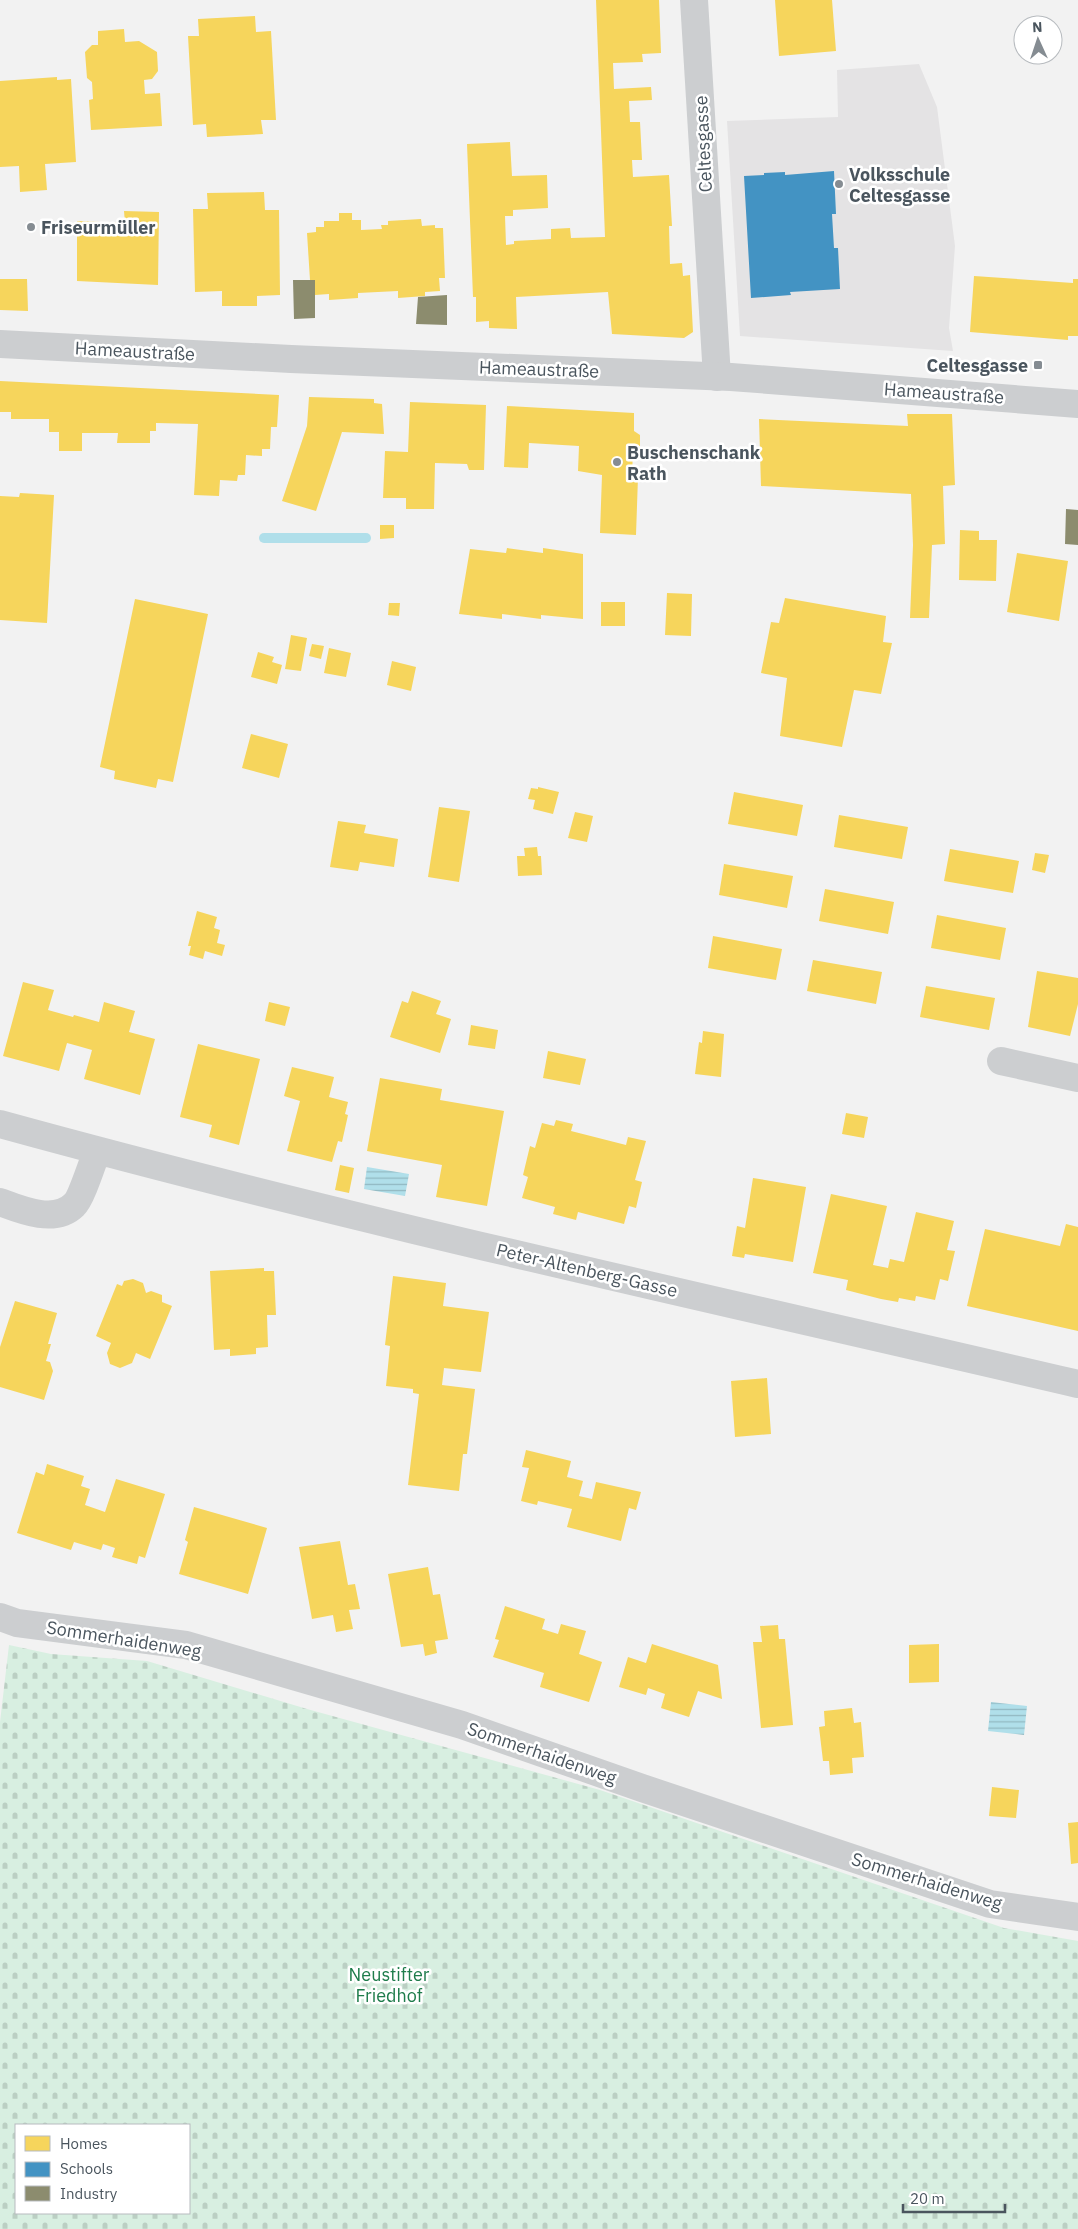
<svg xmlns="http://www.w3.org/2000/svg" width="1078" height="2229" font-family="'IBM Plex Sans',sans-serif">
	<defs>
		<pattern id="cemetery-stones" width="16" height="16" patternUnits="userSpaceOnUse" patternTransform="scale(1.25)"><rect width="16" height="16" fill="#d8efe1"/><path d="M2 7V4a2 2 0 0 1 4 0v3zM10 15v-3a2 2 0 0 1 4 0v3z" fill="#bbcfc3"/></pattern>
		<pattern id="water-rules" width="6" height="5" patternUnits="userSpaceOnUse" patternTransform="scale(1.25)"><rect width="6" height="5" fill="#b0dfea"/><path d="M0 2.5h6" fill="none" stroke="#91b8c1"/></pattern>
	</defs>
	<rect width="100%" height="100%" fill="#f2f2f2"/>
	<!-- education -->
	<path fill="#e4e3e4" d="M919,64l18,43 18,139 -6,82 4,23 -213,-15 -13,-215 111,-4 -1,-47z"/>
	<!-- cemetery -->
	<path fill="url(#cemetery-stones)" fill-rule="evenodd" d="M9,1645l42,9 96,7 160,48 293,81 404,138 74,13v288h-1078v-507zM16,2125h173v88h-173z"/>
	<!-- water -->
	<path fill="url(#water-rules)" d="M367,1167l42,7 -4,22 -41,-7z
		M991,1702l36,4 -3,29 -36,-4z"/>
	<!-- homes -->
	<path fill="#f6d55c" d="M596,0h63l2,53 -19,1 1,8 -30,1 1,26 37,-2 1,13 -23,1 1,21h10l2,38h-10l1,17 36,-2 3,51h-3l1,38 12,-1 1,13 7,-1 3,57 -9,6 -72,-4 -4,-42 -92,5 1,32 -28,-1v-7l-13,1v-25h-3l-6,-153 43,-2 2,34 35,-1 1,33 -35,2v6h-8l1,29 8,-1v-3l37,-2v-10l19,-1 1,10 34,-1z
		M775,0h57l4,51 -57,5z
		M255,16l1,16 15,-1 5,89h-15l2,14 -56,3 -1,-13 -13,1 -5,-89h11l-1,-17z
		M124,29l1,13 14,-1 18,11 1,19 -6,8 -8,1 1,14 15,-1 2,33 -71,4 -2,-30 4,-1 -1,-17 -5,-4 -2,-26 7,-7h6v-14z
		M57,77v3l14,-1 5,83 -31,2 2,26 -27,2 -1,-26 -19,1v-86z
		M264,192l1,18h14l1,85 -23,1v10h-35v-15l-27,1 -2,-83h15l-1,-16z
		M124,211l35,1 -1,73 -81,-4v-60l48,2z
		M339,213h13v7h9v10l21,-1 -1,-4h7v-4l33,-2 1,7 13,-1v3h8l2,50h-6l1,13 -15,1v4l-27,2v-7l-40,2v5l-29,2v-6l-14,1v-15h-5l-3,-47 9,-1v-5h8v-6h15z
		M974,276l99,7v-4h5v57h-10v4l-98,-8z
		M0,279h27l1,32 -28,-1z
		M0,381l279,14 -2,32h-6l-1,22h-8v7l-16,-1 -1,20h-7l-1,6 -17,-1 -1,16 -25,-1 4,-71 -42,-1v8h-6v12h-33l1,-10h-36v18h-23v-19h-10v-13h-38v-7h-11z
		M309,397l65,2v4l8,1 2,30 -42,-2 -26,79 -34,-10 25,-75z
		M410,402l76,3 -2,65h-15l-2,-6 -32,-1 -1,46h-28v-11h-23l2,-47 23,1z
		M507,406l127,7v18l6,4v11l-7,3 -1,28h6l-2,58 -36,-2 2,-58 -24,-4 1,-25 -50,-3 -1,25 -24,-1z
		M907,414h45l3,71 -12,1 2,58 -13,1 -3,73h-19l3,-73 -2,-51 -150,-8 -2,-67 149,7z
		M20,493l34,2 -7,128 -47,-3v-124l19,1z
		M380,525h14v13l-14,1z
		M960,530l19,1v9h18l-1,41 -37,-1z
		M507,548l36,5v-5l40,6v65l-42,-4v4l-39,-5v5l-43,-5 11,-65 36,4z
		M1017,553l51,8 -9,60 -52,-9z
		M667,593l25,1 -1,42 -26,-1z
		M785,598l101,18 -3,26 9,1 -11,51 -27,-4 -12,57 -62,-11 7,-58 -26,-5 10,-51 8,1z
		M135,599l73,15 -35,168 -15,-3 -2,9 -42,-9 1,-8 -15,-4z
		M601,602h24v24h-24z
		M389,603h11l-1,13 -11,-1z
		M291,635l16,3 -6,33 -16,-2z
		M312,644l12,2 -3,13 -12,-3z
		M329,648l22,5 -5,24 -22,-4z
		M258,652l16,5 -2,5 10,3 -5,19 -26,-7z
		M392,661l24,6 -5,24 -24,-6z
		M251,734l37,10 -9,34 -37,-10z
		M538,787l21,5 -6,22 -20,-5 2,-9 -7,-1 3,-11 7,1z
		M734,792l69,13 -6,31 -69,-12z
		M439,807l31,4 -11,71 -31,-5z
		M575,812l18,4 -6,26 -19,-4z
		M839,815l69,12 -6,32 -68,-12z
		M338,821l28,4 -2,8 34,6 -4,28 -34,-5 -2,9 -28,-4z
		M537,847l1,9h3l1,19 -24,1 -1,-20h8l-1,-8z
		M950,849l69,12 -6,32 -69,-12z
		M1035,853l14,2 -4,18 -13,-3z
		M724,864l69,12 -6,32 -68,-13z
		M825,889l69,13 -6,32 -69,-13z
		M197,911l20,6 -3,11 6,2 -3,13 8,2 -3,11 -17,-5 -2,8 -14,-4 2,-9h-3z
		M937,915l69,13 -6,32 -69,-12z
		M713,936l69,13 -6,31 -68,-12z
		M813,960l69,12 -6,32 -69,-13z
		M1037,971l41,7v26l-8,32 -42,-9z
		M23,982l31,8 -6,20 25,7 1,-2 25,7 5,-20 31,9 -6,21 26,7 -15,56 -56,-16 8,-29 -14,-4 -11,-3 -8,28 -56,-15z
		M926,986l69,12 -6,32 -69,-13z
		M412,991l29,10 -5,13 15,5 -11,34 -50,-16 12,-36 6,2z
		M269,1002l21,5 -5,19 -20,-5z
		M471,1025l27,5 -3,19 -27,-4z
		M703,1031l21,3 -3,43 -26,-3 4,-32 3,1z
		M198,1044l62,15 -21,86 -30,-8 3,-12 -32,-8z
		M548,1051l38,8 -6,26 -37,-7z
		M292,1067l42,10 -5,20 19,5 -3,12 3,1 -6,27 -4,-1 -6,21 -45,-11 13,-50 -16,-5z
		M380,1078l62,11 -2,11 64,11 -17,95 -51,-9 6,-32 -75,-14z
		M846,1113l22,4 -4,21 -22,-4z
		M556,1120l17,4 -2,7 55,14 2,-8 18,4 -11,39 7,2 -6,26 -7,-2 -5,18 -46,-12 -2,8 -23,-6 2,-7 -33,-9 6,-21 -5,-2 7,-29 5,2 7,-25 12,3z
		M340,1165l14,3 -5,25 -14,-3z
		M753,1178l53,9 -13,75 -48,-8 -1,4 -12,-2 5,-30 8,2z
		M831,1194l56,12 -14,59 15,3 2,-9 14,3 12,-50 38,9 -7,29 8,1 -7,30 -8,-2 -5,21 -19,-4 -1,5 -16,-3 -1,4 -17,-3 -35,-9 2,-10 -35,-7z
		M1066,1224l12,3v104l-111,-25 18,-77 75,17z
		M264,1268v3h10l2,44h-9l1,32 -12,1v6l-26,2v-7l-16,1 -4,-79z
		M393,1276l53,7 -3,23 46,6 -8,60 -37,-4 -2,17 33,4 -8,65h-4l-4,37 -51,-6 11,-91 -6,-1v-4l-27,-3 4,-40 -5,-1z
		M133,1279l10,4 3,10 5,-2 11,4v7l10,4 -22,53 -14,-6 -4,10 -12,5 -10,-4 -3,-11 4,-10 -15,-7 21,-52 5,2 2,-5z
		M15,1301l42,12 -9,31h3l-5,17 4,1 3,9 -9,29 -44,-13v-40z
		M767,1378l4,56 -36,3 -4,-56z
		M526,1450l45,11 -4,16 16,4 -4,15 13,3 4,-17 45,10 -5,18 -7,-2 -8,33 -54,-14 5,-18 -34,-8 -1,4 -16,-4 8,-33 -7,-1z
		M47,1464l37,12 -3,10 9,3 -5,16 20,7 11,-33 49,15 -20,64 -6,-2 -2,8 -25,-7 3,-9 -12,-4 -2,6 -27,-8 -3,8 -54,-17 19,-61 8,3z
		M194,1507l73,21 -19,66 -69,-20 9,-32 -3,-2z
		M340,1541l8,44 7,-1 5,25 -11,1 4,19 -17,3 -3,-17 -21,4 -13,-72z
		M428,1567l5,28 7,-1 8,45 -13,2 2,12 -12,3 -2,-12 -22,3 -13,-73z
		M505,1606l40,13 -3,10 16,5 3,-10 25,7 -7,23 23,8 -13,40 -49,-15 4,-14 -51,-16 6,-17 -4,-1z
		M778,1625l1,14h6l8,86 -32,3 -8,-86h9l-2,-16z
		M652,1644l66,21 4,34 -24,-8 -9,26 -28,-9 4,-14 -17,-6 -2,7 -27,-8 9,-30 18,6z
		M939,1644v38l-30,1v-38z
		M852,1708l2,15 7,-1 3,35 -12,1 1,15 -23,2 -1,-14h-6l-4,-34 6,-1 -1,-15z
		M992,1787l27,3 -3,28 -27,-2z
		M1078,1822v41l-7,1 -3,-41z"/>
	<!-- schools -->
	<path fill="#4393c3" d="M834,171l2,43h-4l2,34h4l2,41 -50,3 1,3 -40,3 -7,-122 20,-1v-2l21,-1v3z"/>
	<!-- industry -->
	<path fill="#8c8c6e" d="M293,280h22v38l-21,1z
		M447,295v30l-31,-1 2,-27z
		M1066,509l12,1v35l-13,-1z"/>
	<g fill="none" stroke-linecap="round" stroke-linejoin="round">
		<!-- stream -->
		<path stroke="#b0dfea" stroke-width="10" d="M264,538h102"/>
		<!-- street -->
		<path stroke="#ccced0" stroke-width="28" d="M694,0l23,377
			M1001,1061l77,17
			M0,1124c356,98 718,176 1078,260
			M0,1202c21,8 55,22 74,3 7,-6 19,-44 23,-54
			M0,1617l17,6 169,22 276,80 180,63 348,116 88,13"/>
		<!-- secondary -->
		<path stroke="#ccced0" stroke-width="28" d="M0,344l291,15 440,18 347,27"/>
	</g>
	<!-- markers -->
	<g fill="#858c92" stroke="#fff" stroke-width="2">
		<circle cx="839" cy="184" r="5"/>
		<circle cx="31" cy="227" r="5"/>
		<rect x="1033" y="360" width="10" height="10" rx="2.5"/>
		<circle cx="617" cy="462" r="5"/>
	</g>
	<g text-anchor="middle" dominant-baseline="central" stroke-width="5" stroke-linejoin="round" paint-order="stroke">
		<!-- street labels -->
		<g font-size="18" fill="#4a555e" stroke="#fff">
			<text transform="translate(703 144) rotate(-93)">Celtesgasse</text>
			<text transform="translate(135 351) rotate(3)">Hameaustraße</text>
			<text transform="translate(539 369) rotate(2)">Hameaustraße</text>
			<text transform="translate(944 393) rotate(4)">Hameaustraße</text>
			<text transform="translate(587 1270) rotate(13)">Peter-Altenberg-Gasse</text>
			<text transform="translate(124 1639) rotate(9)">Sommerhaidenweg</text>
			<text transform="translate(542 1753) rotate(19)">Sommerhaidenweg</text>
			<text transform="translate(927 1881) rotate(17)">Sommerhaidenweg</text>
		</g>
		<!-- poi labels -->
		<g font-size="18" font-weight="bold" fill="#4a555e" stroke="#fff" text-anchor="start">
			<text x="849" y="174">Volksschule<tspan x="849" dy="21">Celtesgasse</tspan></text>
			<text x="41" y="227">Friseurmüller</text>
			<text x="1028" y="365" text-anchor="end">Celtesgasse</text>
			<text x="627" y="452">Buschenschank<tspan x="627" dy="21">Rath</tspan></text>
		</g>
		<!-- park labels -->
		<g font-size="18" fill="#1e7c4b" stroke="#fff">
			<text x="389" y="1974">Neustifter<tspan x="389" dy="21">Friedhof</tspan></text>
		</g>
	</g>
	<!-- legend -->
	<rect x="15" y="2124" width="175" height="90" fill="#ffffff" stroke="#b7bbbf"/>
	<rect x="25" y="2136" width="25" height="15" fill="#f6d55c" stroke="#b7bbbf"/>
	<text x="60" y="2149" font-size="15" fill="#4a555e">Homes</text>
	<rect x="25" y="2162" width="25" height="15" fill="#4393c3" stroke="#b7bbbf"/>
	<text x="60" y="2174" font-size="15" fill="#4a555e">Schools</text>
	<rect x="25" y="2186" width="25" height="15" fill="#8c8c6e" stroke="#b7bbbf"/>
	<text x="60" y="2199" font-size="15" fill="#4a555e">Industry</text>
	<!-- north arrow -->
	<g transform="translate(1038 40) rotate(357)"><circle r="24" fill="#ffffff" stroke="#b7bbbf"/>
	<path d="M0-4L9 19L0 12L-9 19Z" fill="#858c92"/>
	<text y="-8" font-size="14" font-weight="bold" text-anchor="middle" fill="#4a555e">N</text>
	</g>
	<!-- scale -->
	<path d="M903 2204v8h102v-8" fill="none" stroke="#4a555e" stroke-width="2.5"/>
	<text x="910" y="2204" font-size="15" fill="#4a555e" stroke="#ffffff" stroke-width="4" paint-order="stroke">20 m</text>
</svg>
